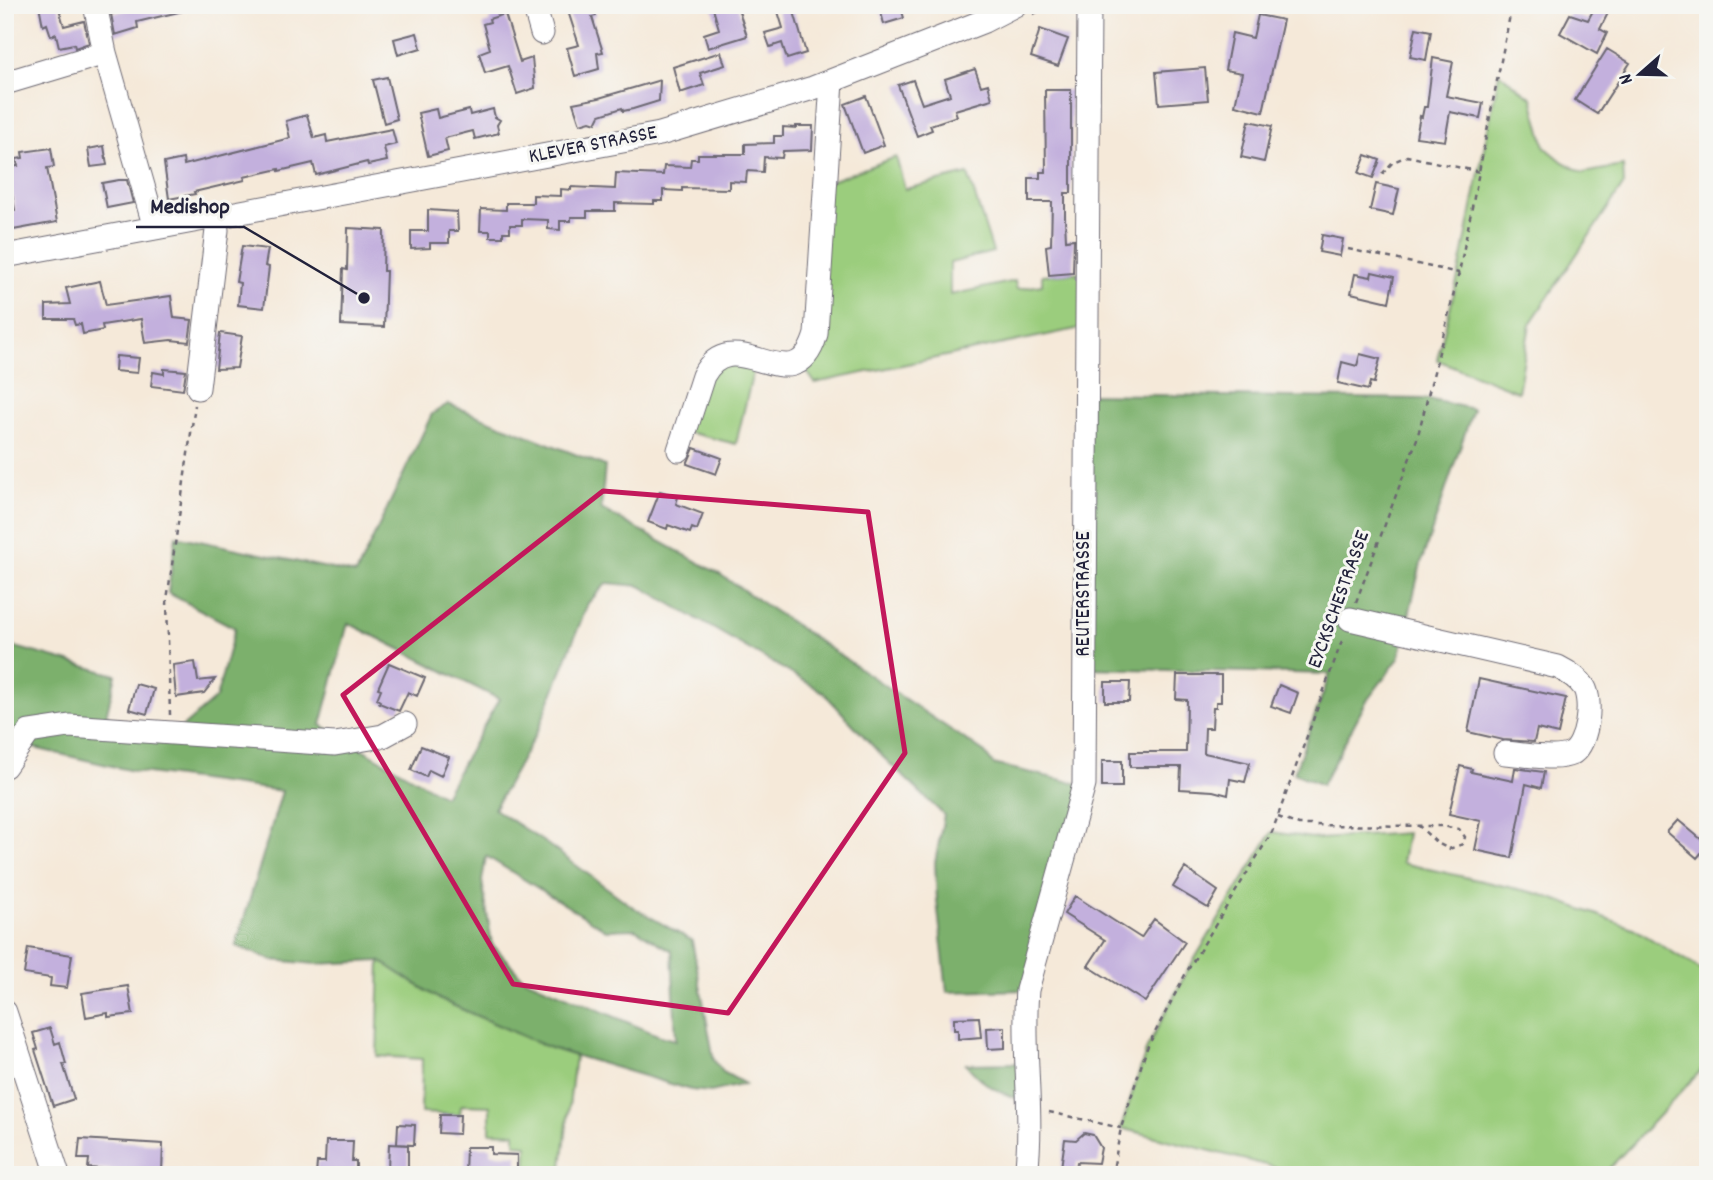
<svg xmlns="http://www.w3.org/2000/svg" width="1713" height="1180" font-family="Dekko,sans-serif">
	<rect width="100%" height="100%" fill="#f6f6f2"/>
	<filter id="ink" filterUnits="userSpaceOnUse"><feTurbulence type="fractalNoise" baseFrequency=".0143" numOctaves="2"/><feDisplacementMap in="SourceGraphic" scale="14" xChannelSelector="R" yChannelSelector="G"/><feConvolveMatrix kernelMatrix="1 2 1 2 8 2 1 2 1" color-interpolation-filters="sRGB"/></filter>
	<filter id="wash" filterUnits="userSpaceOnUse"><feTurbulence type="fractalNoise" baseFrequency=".00686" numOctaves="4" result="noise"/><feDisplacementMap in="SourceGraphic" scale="28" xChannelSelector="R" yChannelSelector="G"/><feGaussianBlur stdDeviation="1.57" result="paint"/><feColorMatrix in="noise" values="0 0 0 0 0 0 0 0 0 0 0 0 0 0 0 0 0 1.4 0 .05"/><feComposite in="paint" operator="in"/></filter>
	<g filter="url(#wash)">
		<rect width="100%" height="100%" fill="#f5e9d9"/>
		<!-- green -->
		<path fill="#9bcd7d" stroke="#5e785c" stroke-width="2" d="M1499,73l33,25 13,49 18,15 20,11 40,-7 1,18 -94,140 -12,68 -81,-32 22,-87z
			M896,157l9,32 63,-15 25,78 -43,11v32l65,-14 2,8 25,-4v-10l44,-3v55l-271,56 -15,-21 7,-6 20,-174z
			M708,355l48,4 -20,85 -57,-14z
			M1272,832l47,7 88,-6 -5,30 138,31 93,34 75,46v89l-105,112h-298l-184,-47 26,-80 39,-75z
			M380,961l61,39 109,48 25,8 -14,119h-35l1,-30 -12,-1v-11l-25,-1v-26l-29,-1 -1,10 -39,-2 1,-54 -45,-3z"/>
		<!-- forest -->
		<path fill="#7cb06c" stroke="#4f6954" stroke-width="2" fill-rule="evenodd" d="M1086,394l341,5 46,10 -52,154 -22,95 -33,44 -44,83 -28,-12 36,-99 -246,-6z
			M448,404l157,62 -4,43 117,64 267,180 8,11 91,21 -57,205 -80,2 -10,-91 -2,-38 9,-48 -61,-58 -60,-65 -183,-106 -33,-3 -19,20 -49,125 -45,81 53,35 86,63 59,34 22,119 9,12 22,12 -34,8 -20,-2 -141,-42 -109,-48 -61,-39 -64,3 -44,-4 -36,-14 46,-155 -149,-20 -103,-24 -25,-15v-88l111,31 -10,41 67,19 43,-37 19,-70 -67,-35 8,-57 180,38 76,-160zM348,623l151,76 -55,97 -123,-71zM486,856l120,74 29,-1 37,22 4,89 -16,-4 -137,-58 -31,-34 -10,-63z
			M1019,1063v36c-23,-7 -38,-16 -53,-35z"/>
		<g id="blocks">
			<!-- building -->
			<path fill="#c3b0dd" d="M39,5h19l6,21 20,-5 5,22 -14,5 -1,-4 -15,3 -3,-13 -5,2 -4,-12 -4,2z
				M145,5h41l1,5 -50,12 1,6 -23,7 -4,-21z
				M566,5h26l4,11 -4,1 11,35 -6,1 2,16 -24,7 -8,-28 12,-3z
				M712,5h25l10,31 -39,12 -4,-14 15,-5z
				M776,5h16l14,48 -19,6 -5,-16 -12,4 -5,-14 18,-5z
				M879,5h21l4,13 -20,6z
				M1596,5h16l-12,24 7,4 -10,21 -37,-21 10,-19 18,6z
				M505,14l15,48 12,-4 3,30 -18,6 -9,-28 -23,7 -6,-20 11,-4 -7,-25 7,-2 -1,-3z
				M1258,15l25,5 -20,92 -28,-7 7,-32 -17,-3 7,-37 21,5z
				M1416,28l15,3 -5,29 -16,-3z
				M1040,29l28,10 -10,27 -27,-9z
				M417,33l4,15 -23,7 -4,-16z
				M1607,49l23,14 -33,51 -22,-14z
				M721,52l4,13 -25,8 4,12 -24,8 -7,-26z
				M1433,58l20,4 -7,34 37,7 -3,15 -30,-6 -5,29 -29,-4 4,-21 2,1 2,-10h3z
				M1205,68l3,32 -49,4 -3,-32z
				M975,69l6,17 7,-2 4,15 -37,11 2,6 -27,9 2,5 -15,6 -19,-51 15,-5 9,24 28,-9 -5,-16z
				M387,77l10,42 -13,4 -11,-43z
				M660,80l-1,21 -26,8 -10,2 -1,-3 -22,7 -4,8 -6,-2 -10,3 -7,-21 26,-5z
				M1045,90h26v103h-6v26l1,21 8,-1 -1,34 -24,2 -3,-29 5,-1 1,-43h-23v-24h11v-6h6z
				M866,96l18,49 -21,8 -18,-49z
				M436,109l2,9 31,-8 1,5 23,-6 2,8 5,3 -3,5 2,8 -24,6 -2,-8 -28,7 3,13 -20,5 -10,-43z
				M307,115l7,23 12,-3 1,7 65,-13 4,15 -12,3 3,14 -19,4 -1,-3 -51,13 -3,-12 -34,8v-2l-35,8 1,3 -51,12 1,2 -26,5 -5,-36 19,-4 1,6 106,-27 -4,-17z
				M1249,121l23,5 -8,36 -23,-5z
				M796,126h17l-1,24 -29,1 -1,7 -18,-1 -1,15 -16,-1 -1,11 -17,-1v8l-47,-1v3l-19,-1v11h-9v3l-39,-1v8h-28v6h-16v4h-11v9l-12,-1v-9l-26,-1v6h-12v7h-7v5h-13v-6h-10l1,-22 25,1v-7h27v-8l28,1v-7l10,1v-3l44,2 1,-16 47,2 1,-9 26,1 1,-8h7v-5h47v-10l29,-1v-7h9v-9l13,1z
				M104,146l3,19 -16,2 -3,-18z
				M51,148l3,19 -7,1 10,54 -44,8 -4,-19 6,-1 -8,-42 11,-2 -2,-7 7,-1 -1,-6z
				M1366,155l14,5 -7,18 -14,-5z
				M119,180h8l6,23 -26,5 -5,-25z
				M1376,184l23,5 -6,26 -23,-5z
				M428,210l29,2 1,19h-9v12h-19v5l-19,1v-18h17z
				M348,228l36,2 -1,41h3l-2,56 -43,-2 2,-56 4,1z
				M1322,235l21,4 -3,17 -21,-4z
				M242,246l26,3 -3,17 4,1 -5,41 -26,-3 2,-22 -4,-1z
				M1372,272l22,5 -5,25 -38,-9 4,-19 16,3z
				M100,281l6,24 65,-9 3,22 18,2 -3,22 -18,-2 -26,3 -4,-24 -39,6 1,5 -20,4 -2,-10 -6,1 -2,-6h-27v-14l24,-1 -4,-16z
				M220,333l22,3 -5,32 -21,1z
				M1360,354l20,5 -6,24 -4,-1 -2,8 -30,-7 4,-21 15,4z
				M116,356l23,2 -2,15 -22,-2z
				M164,369l22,2 -3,19 -32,-4 2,-14 11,2z
				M694,448l28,10 -6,16 -29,-10z
				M660,491l18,6 -2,7 27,10 -6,16 -5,-2 -2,5 -22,-8 -1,4 -19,-7z
				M195,662l3,19 17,-2 -11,14 -28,4 -3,-32z
				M389,663l36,15 -8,18 -9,-4 -9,19 -20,-8 1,-2 -3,-2 4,-10 -3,-1z
				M1177,675h44v27h-5v5h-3l-1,21h-7l-1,25 46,10 -5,19 -15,-3 -2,16 -15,-4 -33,-2 1,-22h-51v-15h56l1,-52 -11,-1z
				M1479,679l87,19 -8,36 -21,-5 -3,13 -31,-2 -35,-8z
				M1105,682h25l-1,20h-24z
				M136,684l18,5 -7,25 -18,-5z
				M1279,685l19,8 -7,20 -20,-7z
				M421,746l28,11 -8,19 -12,-6 -3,7 -15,-7z
				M1102,761h20v26h-20z
				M1460,766l12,3 -1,3 42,9 2,-13 29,4 -3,16 -15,-4 -14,74 -37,-8 6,-29 -32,-7z
				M1678,820l30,25 -11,13 -30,-26z
				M1185,868l33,23 -10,17 -35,-21z
				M1075,896l66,42 13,-19 31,23 -40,60 -57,-36 17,-26 -41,-26z
				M28,948l44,7 -5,33 -17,-2 1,-8 -27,-4z
				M128,986l5,28 -25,3v-4l-22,4 -4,-24z
				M979,1017l2,20 -23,2v-9h-4v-12z
				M1005,1027v21l-17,1 -1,-21z
				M50,1028l5,16 5,-2 6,22h-3l11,35 -21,7 -18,-56 3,-1 -5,-16z
				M440,1115h20l-1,19 -20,-1z
				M398,1124l17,1 -1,20 -17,-1z
				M1084,1133l9,2 8,13 -3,15 -21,-1 -2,13h-15l5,-36 11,1z
				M80,1139l83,5 -1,29 -74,-5 1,-9h-11z
				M326,1141h27l-1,20h4v14h-40l1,-13h8z
				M389,1144l19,1v25l-20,-1z
				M466,1147h25v7l26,1v20l-52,-1z"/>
		</g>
	</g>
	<g filter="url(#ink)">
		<use href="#blocks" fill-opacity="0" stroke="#6c6872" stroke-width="2"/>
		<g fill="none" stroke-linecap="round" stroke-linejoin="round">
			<!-- minor casing -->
			<g stroke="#6c6872" stroke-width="25">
				<path id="minor" d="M95,5l10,48 50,175
					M534,5l8,28
					M5,83l100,-30
					M5,256l655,-122 153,-46 171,-67 31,-16
					M198,388l19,-158 -3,-14
					M679,450l24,-74c31,-59 92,33 113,-42l16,-253
					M1350,619l208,48c10,5 20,11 26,20 9,15 3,59 -13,67 -15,7 -49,0 -66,-1
					M5,766l24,-34 40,-6 266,18 48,-8 22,-12
					M5,1012l53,163
					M1026,1175c8,-62 -4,-124 1,-185l57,-205 5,-780"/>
			</g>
			<!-- path -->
			<path stroke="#6c6872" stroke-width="2.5" stroke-dasharray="5 5" stroke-linecap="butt" d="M1033,14l19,-9
				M1382,174l11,-12 14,-6 73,16
				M1348,249l111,24
				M1356,602l61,-163 42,-166 53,-268
				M170,715l-3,-115 28,-195
				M1278,817l21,8 143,1 17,3 6,8 -2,7 -14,5 -12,-6 -18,-17
				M1049,1112l72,16
				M1112,1175l9,-47 26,-80 39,-75 86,-141 71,-194"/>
			<!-- minor -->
			<use href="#minor" stroke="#fff" stroke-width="23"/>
		</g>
	</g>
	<!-- marked area -->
	<path fill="none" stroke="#c2185b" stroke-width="5" stroke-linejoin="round" d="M603,491l265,21 37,241 -177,260 -215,-29 -170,-289z"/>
	<g text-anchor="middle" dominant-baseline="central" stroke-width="6" stroke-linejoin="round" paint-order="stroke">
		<!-- street labels -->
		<g font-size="21" fill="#22223b" stroke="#f6f6f2">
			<text transform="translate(593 146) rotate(-11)">KLEVER STRASSE</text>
			<text transform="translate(1085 594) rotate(-90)">REUTERSTRASSE</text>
			<text transform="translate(1340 600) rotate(-70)">EYCKSCHESTRASSE</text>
		</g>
	</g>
	<!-- callouts -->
	<path fill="none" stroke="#22223b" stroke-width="2.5" d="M364 298L244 227H136"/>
	<circle fill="#22223b" stroke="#f6f6f2" stroke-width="2.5" cx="364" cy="298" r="7"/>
	<g font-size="23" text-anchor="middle" font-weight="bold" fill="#22223b" stroke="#f6f6f2" stroke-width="6" stroke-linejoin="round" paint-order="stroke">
		<text x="190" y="213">Medishop</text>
	</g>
	<!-- margin -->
	<rect width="1713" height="1180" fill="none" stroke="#f6f6f2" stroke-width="28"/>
	<!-- north arrow -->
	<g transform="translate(1640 74) rotate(250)" stroke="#f6f6f2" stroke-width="5" paint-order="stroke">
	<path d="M0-5L12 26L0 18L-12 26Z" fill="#22223b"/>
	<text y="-10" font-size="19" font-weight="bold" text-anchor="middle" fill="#22223b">N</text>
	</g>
</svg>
